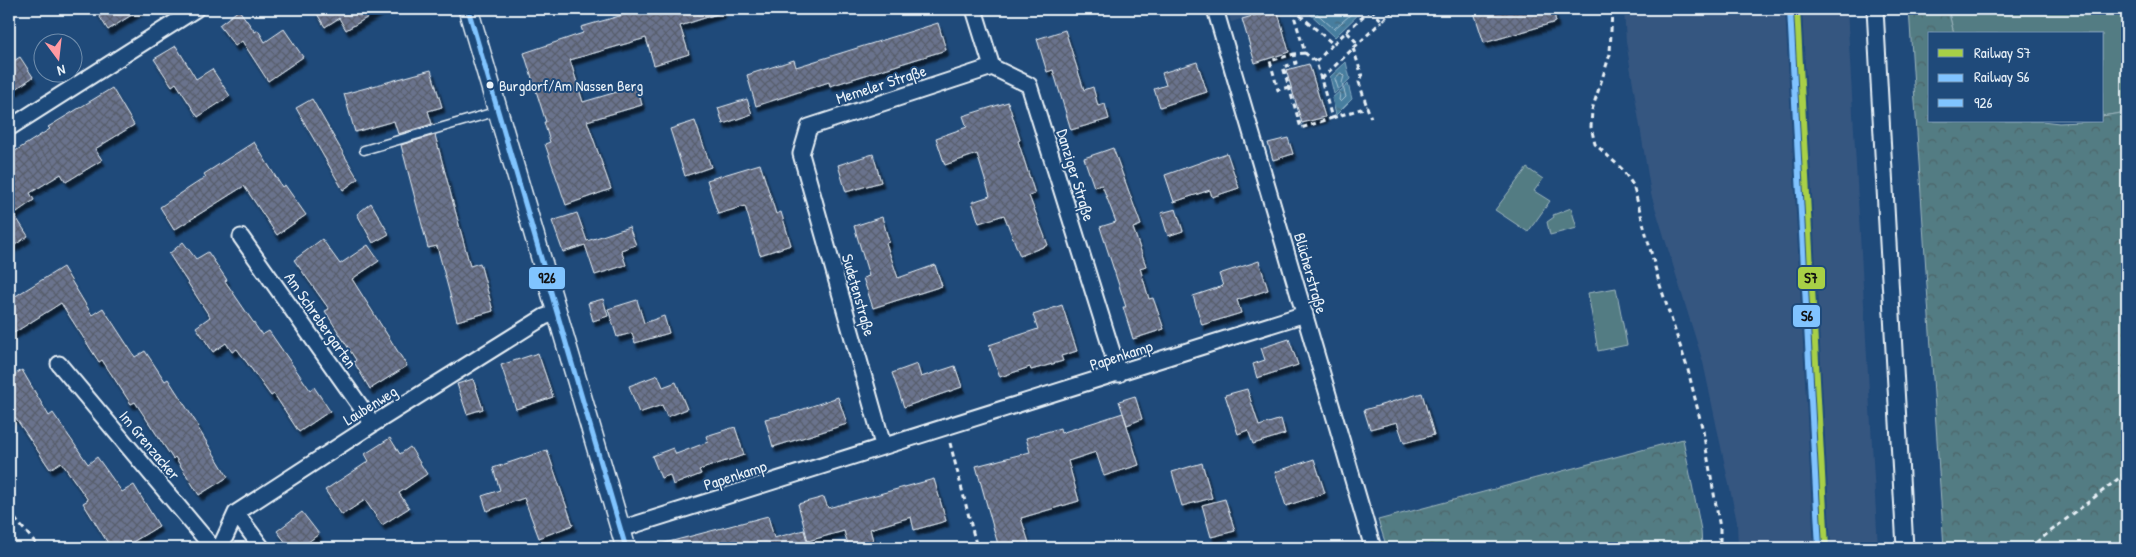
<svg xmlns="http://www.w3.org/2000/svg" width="2136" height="557" font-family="'Patrick Hand',sans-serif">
	<defs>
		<pattern id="forest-crowns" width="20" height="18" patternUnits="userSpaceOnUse" patternTransform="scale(1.25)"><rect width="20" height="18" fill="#537c83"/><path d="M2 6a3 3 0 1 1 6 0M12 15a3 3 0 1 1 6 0" fill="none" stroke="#4d6569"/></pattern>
		<pattern id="water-ripples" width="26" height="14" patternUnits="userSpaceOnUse" patternTransform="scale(1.25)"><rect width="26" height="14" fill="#467e9f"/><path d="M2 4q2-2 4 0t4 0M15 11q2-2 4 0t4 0" fill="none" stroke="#466679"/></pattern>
		<pattern id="building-cross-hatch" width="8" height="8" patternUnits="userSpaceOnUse" patternTransform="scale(1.25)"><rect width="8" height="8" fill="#6b738d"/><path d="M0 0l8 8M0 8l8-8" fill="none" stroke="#585e6c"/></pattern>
		<filter id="shadow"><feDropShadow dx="3" dy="5.5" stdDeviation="1" flood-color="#0009"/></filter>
	</defs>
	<rect width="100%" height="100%" fill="#1f4a7a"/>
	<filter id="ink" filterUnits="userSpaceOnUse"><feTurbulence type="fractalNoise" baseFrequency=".02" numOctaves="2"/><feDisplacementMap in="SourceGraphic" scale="10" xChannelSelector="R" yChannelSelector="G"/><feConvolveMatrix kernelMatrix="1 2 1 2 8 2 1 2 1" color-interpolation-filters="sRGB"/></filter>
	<g filter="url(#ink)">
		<!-- built -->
		<path fill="#365680" d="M1227,9h48l-44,13z
			M1624,9h223l31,539h-140l-1,-26 -34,-160 -52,-168 -25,-153z"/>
		<!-- green -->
		<path fill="#537c83" stroke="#9eb6be" d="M1948,9h179v103l-25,4v-82h-148z
			M1527,168l16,11 -9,12 16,10 -22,31 -33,-22z
			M1571,208l6,20 -27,7 -3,-13 7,-5 -1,-2z
			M1616,288l11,57 -29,6 -10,-58z"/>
		<!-- forest -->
		<path fill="url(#forest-crowns)" stroke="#9eb6be" d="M1909,9h39l6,25h-24v87h112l17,2 43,-2v-5l25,-4v436h-183z
			M1683,439l18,91 1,18h-315l-9,-28z"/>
		<!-- water -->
		<path fill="url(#water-ripples)" stroke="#87acc3" d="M1305,9h59l-29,28z
			M1346,62l4,17 -16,15 -4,-17z
			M1348,84l4,15 -16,16 -4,-17z"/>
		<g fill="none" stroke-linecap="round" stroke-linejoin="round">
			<!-- shore -->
			<path stroke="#a7c3d4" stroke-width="1" d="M1312,9l22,20 23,-20
				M1341,73l3,3 -2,7 4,14 -5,5 -2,-2 1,-6 -5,-15z"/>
		</g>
		<!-- building -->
		<path fill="url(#building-cross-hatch)" stroke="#e8f1f8" filter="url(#shadow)" d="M95,9h46l-33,21z
			M314,9h68l-36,21 -7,-12 -14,9z
			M644,9h78l1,3 -43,14 9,28 -35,11 -8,-27 -76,22 13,42 54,-16 5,19 -55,16 24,68 -45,16 -21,-61 5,-2 -6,-20h2l-22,-69 59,-20 -2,-6z
			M1277,9l12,43 -34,11 -13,-44z
			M1473,9h80l3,13 -72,21z
			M239,10l16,22 3,-2 7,12 19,-13 19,28 -35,24 -26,-40 -7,5 -16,-21z
			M938,23l8,27 -116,36 -1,-4 -73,24 -9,-31 47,-15 2,7z
			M1065,30l19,60 9,-3 5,19 7,-2 4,15 -38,11 -18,-60 -6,2 -10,-33z
			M176,46l20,33 16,-10 18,27 -32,21 -22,-34 -4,3 -18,-27z
			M20,57l13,20 -24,17v-30z
			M1197,62l10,30 -47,15 -6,-18 12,-4 -4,-12z
			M1309,64l16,53 -23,6 -16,-53z
			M431,70l11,37 -14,4 4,13 -34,10 -4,-13 -39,11 -11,-38z
			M112,88l22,37 -39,24 7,11 -36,22 -5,-8 -31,19 4,7 -20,14 14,22 -19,13v-94l41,-26 -2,-2z
			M312,99l46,80 -15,11 -47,-82z
			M747,99l5,15 -29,10 -5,-16z
			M1008,102l12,38 -2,1 17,53 -6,2 19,49 -28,11 -16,-41 -25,8 -7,-21 18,-6 -13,-42 -32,11 -9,-27 31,-11 -4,-11z
			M695,121l16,46 -26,9 -15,-47z
			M435,135l35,131 10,-3 13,48 -36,10 -20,-75 -9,2 -27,-103z
			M1288,138l5,16 -20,6 -5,-17z
			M254,142l28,45 3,-2 21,30 -29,20 -33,-49 -70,44 -14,-23 46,-30 -2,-3z
			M1113,148l28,77 -8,3 13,38 -6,2 9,31 4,-1 11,31 -31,10 -10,-32h3l-26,-80 16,-5 -14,-37 -8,2 -10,-29z
			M1227,153l12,35 -27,9 -2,-7 -36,12 -9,-27z
			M873,154l8,28 -35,10 -8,-27z
			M760,164l16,50 5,-2 10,33 -31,10 -15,-49 -27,8 -11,-34z
			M371,203l18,31 -16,9 -16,-29z
			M1176,209l7,22 -15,5 -7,-23z
			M577,213l10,28 42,-14 7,18 -15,5 5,15 -31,10 -10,-30 -22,7 -11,-31z
			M882,217l7,25 -3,1 12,35 37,-13 7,21 -69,22 -10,-30 6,-2 -15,-50z
			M322,239l18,25 28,-19 11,16 -27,18 55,87 -37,23 -16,-27 2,-2 -31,-49 4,-2 -35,-49z
			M183,242l13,17 12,-7 19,28 -2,1 37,54 7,-4 41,59 4,-3 16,24 -31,21 -25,-38 -3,2 -34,-47 -5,3 -6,-9 -13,9 -17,-25 14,-10 -41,-63z
			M1259,261l9,29 -31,10 4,13 -39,12 -9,-29 30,-10 -4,-12z
			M63,267l29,48 11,-7 32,49 10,-6 20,30 3,-2 31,48 -1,1 30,49 -29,18 -24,-38 -2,2 -38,-57 -4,2 -29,-44 -3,2 -38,-59 -52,33v-36z
			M603,299l5,17 -15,5 -5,-18z
			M637,300l7,23 20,-7 5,17 -34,10 -3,-10 -15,4 -9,-28z
			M1062,305l15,46 -16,5 2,5 -32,9 -1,-3 -30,10 -11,-32 49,-16 -5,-14z
			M1289,339l9,26 -41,13 -4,-14 12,-4 -4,-12z
			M538,353l15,44 -37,12 -15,-44z
			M917,364l4,13 34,-11 7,21 -58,20 -12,-34z
			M22,370l27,46 4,-3 35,51 9,-7 25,35 12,-7 25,41 -36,22h-12l-28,-45 5,-3 -27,-38 -11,7 -35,-52 -6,3v-42z
			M658,375l5,12 13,-5 11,27 -20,8 -5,-12 -23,8 -10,-27z
			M473,379l10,30 -16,5 -10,-30z
			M1247,389l12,37 22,-7 4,15 -32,10 -5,-14 -10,4 -13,-39z
			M1422,393l12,42 -30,8 -7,-21 -27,7 -6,-19z
			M1135,396l7,23 -15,6 -8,-24z
			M838,397l9,27 -74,23 -8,-28 27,-6z
			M1123,413l16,52 -35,11 -8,-24 -28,9 11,40 -58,17 8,25 -17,5h-13l-23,-82 54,-14 -4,-14 34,-10 1,5z
			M735,427l9,28 -45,15 2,4 -28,11 -3,-10 -9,3 -9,-22 21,-8 3,6 32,-12 -2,-6z
			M390,438l10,16 10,-7 17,27 -28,19 10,15 -27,17 -17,-25 -23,15 -17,-25 44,-29 -4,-7z
			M547,450l26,75 -34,13 -15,-40 -37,13 -5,-15 18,-6 -7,-22z
			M1314,459l11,34 -39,13 -11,-34z
			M1202,463l10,35 -30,8 -10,-34z
			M934,479l12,42 -32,9 -3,-13 -41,12 4,15 -14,4h-11l-5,-17 -36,10 -10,-37 26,-7 4,11z
			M1225,499l10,32 -24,6 -9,-32z
			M302,512l17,22 -19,14h-10l-13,-17z
			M768,516l6,22 30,-8 5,18h-148v-4z"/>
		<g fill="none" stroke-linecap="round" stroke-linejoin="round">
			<!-- service casing -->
			<g stroke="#e8f1f8" stroke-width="11">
				<path id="service" d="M364,150l134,-39"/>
			</g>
			<!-- minor casing -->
			<g stroke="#e8f1f8" stroke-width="19">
				<path id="minor" d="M974,9l18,58 37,18 90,289
					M1215,9l158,539
					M1875,9l30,539
					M9,128l187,-119
					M241,237l132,187
					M59,364l154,184
					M883,445l-82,-291 8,-27 183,-60
					M236,513l26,35
					M621,529l684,-215
					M220,548l16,-35 137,-89 171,-107 14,-5"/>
			</g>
			<!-- tertiary casing -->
			<g stroke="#e8f1f8" stroke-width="22">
				<path id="tertiary" d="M468,9l158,539"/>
			</g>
			<!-- path -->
			<path stroke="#e8f1f8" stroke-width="3" stroke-dasharray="5 4" stroke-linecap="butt" d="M1292,9l13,44 11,9
				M1293,9l40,35 38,-35
				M1371,9l11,12 9,-9v-3
				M1612,9l-2,45 -18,56 -1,17 4,17 27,25 11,16 26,97 29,88 15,61 17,97v20
				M1347,32l11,12
				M1353,48l9,28 -3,6 8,25
				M1305,53l-11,1 2,9 -13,4 18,61 31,-10 -11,-39 61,-58
				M1321,79l-5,-17 17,-18
				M1289,87l-11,3 -8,-29 24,-7
				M1332,118l35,-11 4,11
				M950,443l27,105
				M9,512l31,36
				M2029,548l98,-76"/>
			<!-- service -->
			<use href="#service" stroke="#1f4a7a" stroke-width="8"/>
			<!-- minor -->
			<use href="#minor" stroke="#1f4a7a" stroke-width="15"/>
			<!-- tertiary -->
			<use href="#tertiary" stroke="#1f4a7a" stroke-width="19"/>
			<!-- bus-1 casing -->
			<g stroke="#1f4a7a" stroke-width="9">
				<path id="bus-1" d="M468,9l158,539"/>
			</g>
			<!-- bus-1 -->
			<use href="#bus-1" stroke="#80c4ff" stroke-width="5"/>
			<!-- rail-1 casing -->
			<g stroke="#1f4a7a" stroke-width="10">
				<path id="rail-1" d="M1797,9l29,539"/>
			</g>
			<!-- rail-2 casing -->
			<g stroke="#1f4a7a" stroke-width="10">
				<path id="rail-2" d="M1790,9l29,539"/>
			</g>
			<!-- rail-1 -->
			<use href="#rail-1" stroke="#a8d046" stroke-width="6"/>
			<!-- rail-2 -->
			<use href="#rail-2" stroke="#80c3ff" stroke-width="6"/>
		</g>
	</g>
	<!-- markers -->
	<circle fill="#e8f1f8" stroke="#1f4a7a" stroke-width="2" cx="490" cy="85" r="4.5"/>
	<g text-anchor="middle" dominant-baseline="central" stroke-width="4" stroke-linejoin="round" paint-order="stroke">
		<!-- bus labels -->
		<g font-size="15" fill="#e8f1f8" stroke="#1f4a7a" text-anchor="start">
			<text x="499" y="85">Burgdorf/Am Nassen Berg</text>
		</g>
		<!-- street labels -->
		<g font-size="16" fill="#e8f1f8" stroke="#1f4a7a">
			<text transform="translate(881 84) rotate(-18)">Memeler Straße</text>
			<text transform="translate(1076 175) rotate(73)">Danziger Straße</text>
			<text transform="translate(1311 273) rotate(74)">Blücherstraße</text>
			<text transform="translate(859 295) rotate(74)">Sudetenstraße</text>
			<text transform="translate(321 320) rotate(55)">Am Schrebergarten</text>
			<text transform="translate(1121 355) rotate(-18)">Papenkamp</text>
			<text transform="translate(370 405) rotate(-32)">Laubenweg</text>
			<text transform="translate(150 445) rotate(50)">Im Grenzacker</text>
			<text transform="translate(735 475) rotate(-18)">Papenkamp</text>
		</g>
	</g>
	<g stroke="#1f4a7a" stroke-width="2">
		<rect x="528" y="266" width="38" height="24" rx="5" fill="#80c4ff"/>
		<rect x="1797" y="266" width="29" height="24" rx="5" fill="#a8d046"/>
		<rect x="1792" y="304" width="29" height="24" rx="5" fill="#80c3ff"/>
	</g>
	<g font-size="14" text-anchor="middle" font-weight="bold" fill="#111">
		<text x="547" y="283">926</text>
		<text x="1811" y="283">S7</text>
		<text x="1807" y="321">S6</text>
	</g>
	<!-- margin -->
	<rect width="2136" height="557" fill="none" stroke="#1f4a7a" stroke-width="30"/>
	<rect x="15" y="15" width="2106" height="527" fill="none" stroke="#e8f1f8" stroke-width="2" filter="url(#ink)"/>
	<!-- legend -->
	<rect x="1928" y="32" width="175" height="90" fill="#1f4a7a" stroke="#6f8dac"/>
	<rect x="1938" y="49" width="25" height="8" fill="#a8d046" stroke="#6f8dac"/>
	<text x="1974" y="58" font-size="15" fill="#e8f1f8">Railway S7</text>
	<rect x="1938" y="74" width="25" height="8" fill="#80c3ff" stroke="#6f8dac"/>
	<text x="1974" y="82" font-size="15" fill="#e8f1f8">Railway S6</text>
	<rect x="1938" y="99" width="25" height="8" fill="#80c4ff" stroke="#6f8dac"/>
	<text x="1974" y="108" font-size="15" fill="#e8f1f8">926</text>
	<!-- north arrow -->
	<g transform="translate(58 58) rotate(165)"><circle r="24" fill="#1f4a7a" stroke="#6f8dac"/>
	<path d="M0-4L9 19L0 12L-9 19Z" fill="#ff9aa2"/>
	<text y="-8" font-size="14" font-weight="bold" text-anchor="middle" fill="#e8f1f8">N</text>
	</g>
</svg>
